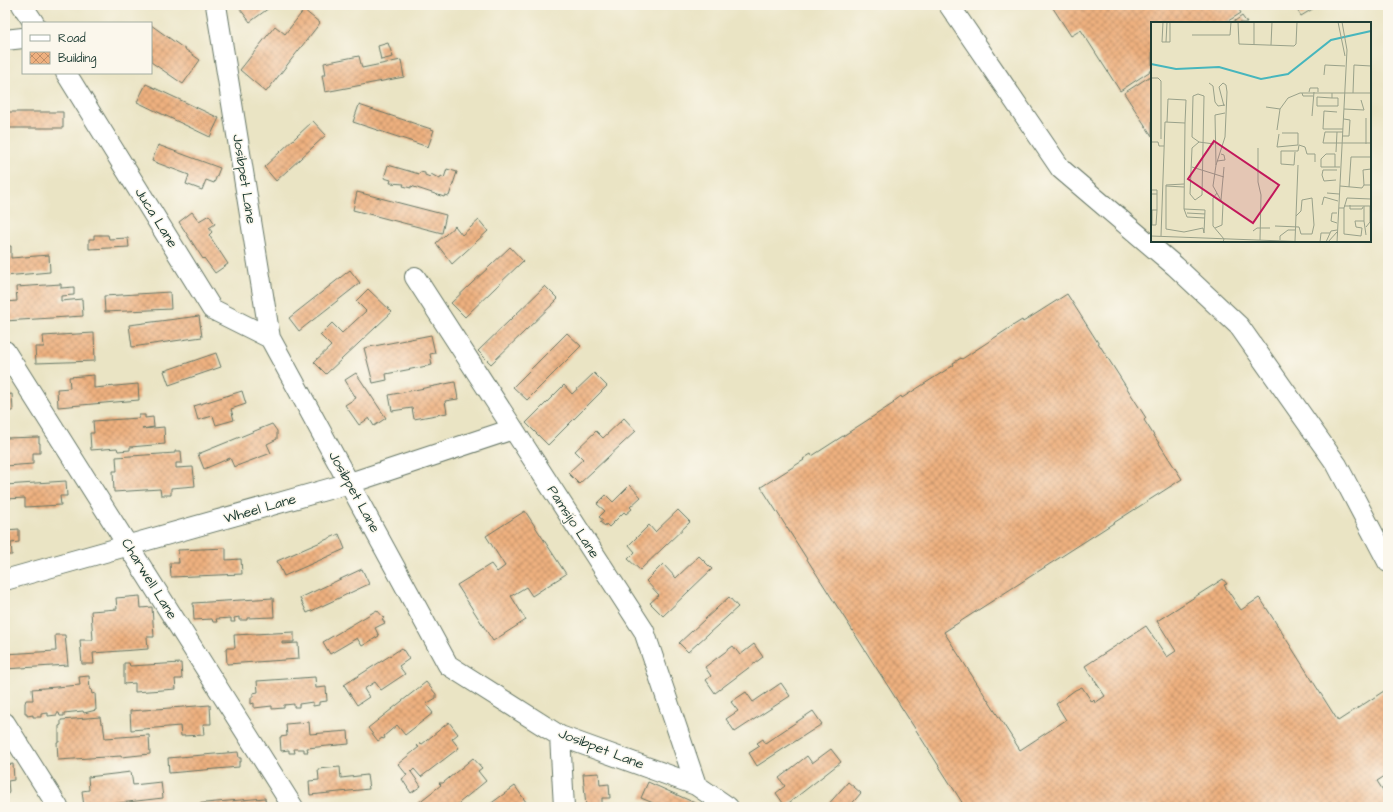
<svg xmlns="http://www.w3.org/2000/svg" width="1393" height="812" font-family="'Architects Daughter',sans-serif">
	<defs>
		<pattern id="building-cross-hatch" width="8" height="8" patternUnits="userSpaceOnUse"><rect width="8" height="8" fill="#eeb07f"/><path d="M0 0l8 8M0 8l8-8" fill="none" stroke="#c09069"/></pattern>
	</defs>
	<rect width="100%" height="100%" fill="#fbf7ec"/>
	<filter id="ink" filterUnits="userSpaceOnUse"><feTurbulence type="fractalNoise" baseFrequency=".025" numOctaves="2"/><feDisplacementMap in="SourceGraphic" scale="8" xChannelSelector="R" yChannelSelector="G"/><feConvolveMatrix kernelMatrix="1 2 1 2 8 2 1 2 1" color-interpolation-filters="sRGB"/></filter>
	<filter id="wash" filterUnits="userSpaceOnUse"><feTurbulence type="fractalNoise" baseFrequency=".012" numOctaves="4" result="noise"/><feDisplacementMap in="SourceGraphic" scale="16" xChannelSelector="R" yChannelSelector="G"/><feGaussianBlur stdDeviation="0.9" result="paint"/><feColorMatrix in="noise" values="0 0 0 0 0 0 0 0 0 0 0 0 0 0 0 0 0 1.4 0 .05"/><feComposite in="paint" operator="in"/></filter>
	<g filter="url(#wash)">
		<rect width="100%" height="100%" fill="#eae4c4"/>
		<g id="blocks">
			<!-- building -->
			<path fill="url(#building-cross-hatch)" d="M246,5h27l-23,17 -10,-13z
				M1051,5h185l5,8 -16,10h-73v47l-32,21 -39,-61 -10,6z
				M1294,5h25l-18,11z
				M304,10l16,13 -54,69 -26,-22 35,-44 10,8z
				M1242,16l5,7h-15z
				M151,25l49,35 -17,24 -32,-22z
				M388,43l5,14 -12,3 -3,-14z
				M359,56l3,12 39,-8 3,17 -79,15 -3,-17h4l-2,-12z
				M1152,75v61l-28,-43z
				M146,84l73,34 -9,19 -73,-35z
				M359,105l75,25 -6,17 -75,-25z
				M5,112h58v16h-58z
				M313,121l13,14 -50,46 -12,-14z
				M158,145l62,23 -6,15 -8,-3 -4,10 -16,-6 3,-9 -37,-14z
				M5,165l3,19h-3z
				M388,165l31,9 1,-2 5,1v2l5,2 1,-3 9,5 1,-3 3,2 3,-9 10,3 -8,24 -4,-1 -1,2 -33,-11v2l-8,-2 1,-2 -14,-1 1,-3 -7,-2z
				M357,192l89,23 -4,18 -89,-23z
				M192,212l7,9 10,-6 6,9 -6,4 3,4 -3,3 19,29 -13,9 -11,-15 -1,1 -24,-37z
				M479,220l9,11 -36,33 -16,-21 19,-17 7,9z
				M94,235h14l1,4 19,-1 1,9 -40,2v-10h5z
				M5,246h6v12l38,-3 1,17 -45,4z
				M510,247l13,14 -58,56 -14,-14z
				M350,270l10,13 -61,48 -10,-13z
				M61,284v4l13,-1v8l-13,1v5l21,-2 1,17 -78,5v-19l12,-1 -1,-14z
				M545,286l13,13 -67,65 -13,-13z
				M368,289l24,23 -66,62 -12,-12 17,-16 -11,-11 12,-12 10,10 24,-22 -10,-10z
				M170,292l1,17 -66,3 -1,-16z
				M1067,294l79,124 -2,2 38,59 -238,153 76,118 46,-30 -10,-16 19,-14 7,-3 10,15 2,-2 1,3 10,-7 -20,-30 61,-40 21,31 9,-6 -19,-30 66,-42 4,5 -3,1 17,25 18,-12 3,3 76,120 49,-32 1,3v82l-11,7 11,17v9h-423l-204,-320 43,-27 -1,-1 8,-5 1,2 82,-53 -1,-1 8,-6 1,2 52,-33 -1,-2 8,-5 1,1 52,-34 8,-5 1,2z
				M199,316l3,21 -70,10 -3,-22z
				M94,333l1,28 -59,2 -1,-16h9l-1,-11z
				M567,333l14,13 -54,54 -14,-13z
				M431,335l4,18 -5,1 2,11 -46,9 1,6 -14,3 -9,-35z
				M216,353l5,14 -52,18 -5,-14z
				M356,373l30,45 -12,8 -5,-8 -10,7 -14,-20 11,-7 -11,-18z
				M594,373l13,13 -59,59 -22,-22 38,-38 8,9z
				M94,375v13l44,-4 1,16 -81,7 -1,-18 13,-1 -1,-11z
				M455,382l3,17 -13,2 2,12 -33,6 -2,-11 -20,3 -3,-16z
				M242,391l4,13 -15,5 3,11 -18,5 -3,-9 -15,4 -4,-14z
				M12,394l1,17h-8v-16z
				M139,415h6v3l8,-1 1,10 -12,2 22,-2 1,17 -35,3v3l-12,1 -1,-3 -26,2 -1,-17h4l-1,-12 46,-3z
				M624,418l12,13 -57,53 -11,-11 15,-14 -8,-8 21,-20 7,7z
				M272,424l5,7v8l-10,5 4,9 -37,14 -4,-9 -26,11 -6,-15z
				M39,437v6h1v10h-7v11l-28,2v-28z
				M175,451h6l1,12h-6v5l17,-1 2,19 -24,2v7h-10l-1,-6 -46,3 -1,-21h4l-1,-14 59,-4z
				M66,481l1,15h-7l1,9 -36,2v-9l-20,1v-14z
				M630,485l11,12 -11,10 2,2 -6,5 -2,-2 -15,15 -3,-3 -1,2 -5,-4 3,-2 -4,-3 6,-6 -8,-7 9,-9 7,7z
				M678,510l12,12 -50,48 -12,-11 7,-7 -6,-7 20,-20 6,7z
				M525,511l41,63 -34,22 -6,-9 -15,9 15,24 -33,21 -36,-56 34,-21 6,8 8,-6 -19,-30z
				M19,529v13l-8,1 1,12h-7v-25z
				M339,534l6,15 -61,27 -7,-15z
				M226,548v12l15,-1 1,15 -71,3 -1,-14h9l-1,-13z
				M699,556l13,13 -49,47 -13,-13 9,-8 -13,-14 17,-17 13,14z
				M362,569l7,15 -62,29 -7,-15z
				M140,596l1,12 11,-1 2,30h-7l1,12 -55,4 1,11h-12l-2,-24h13l-2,-29 26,-2 -1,-11z
				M729,597l9,10 -50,45 -9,-9z
				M273,598l1,19 -27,1v2h-8v-3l-5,1 1,4h-4v-4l-15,1 1,3h-4l-1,-3 -18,1 -1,-17z
				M377,610l7,8 -2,1 3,4 -10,5 4,8 -17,10 -5,-8 -27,16 -7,-12z
				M294,632v10h-12v2l16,-1 1,16 -72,5 -1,-16h9l-1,-13z
				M55,635h10l3,30 -63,4v-15l51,-3z
				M754,644l9,13 -48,36 -9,-13 5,-4 -6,-9 28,-21 7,9z
				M402,648l7,11 -10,7 6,8 -24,16 -6,-8 -11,7 5,8 -12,8 -13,-20z
				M124,663h5l1,3 51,-3 1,16h-7l1,10 -41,3v-9l-11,1z
				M89,676l1,14 1,-1 1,5 3,-1 1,17 -12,3 -1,-2 -19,2v3h-4l-1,-3h-2v2l-9,1v-3l-7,1v3h-8v-2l-6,1v-3h-2v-10l1,-3h7l-1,-11 48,-4 -1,-8z
				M315,677l1,11 10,-1 1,14 -8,1v3l-6,1v-4l-14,2v3h-5v-3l-10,1v3l-12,1v-3l-18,2v-5l-3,1v-7h2v-4l5,-1 -1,-11z
				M426,682l10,12v4l-10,6 7,9 -28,22 -8,-10 -13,11 1,2 -2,1 -1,-1 -4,3 -10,-13z
				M781,683l9,13 -55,36 -9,-13 12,-8 -7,-9 15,-10 7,10z
				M210,705l1,19h-8l1,11 -23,1 -1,-10 -49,4 -1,-19z
				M813,711l9,13 -65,42 -8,-13 11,-7 -3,-3 6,-4 2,4z
				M100,717l1,6h2l2,15 44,-3 1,19 -29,3v-1l-63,4 -1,-18h2v-16l2,-1v-5z
				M309,722l1,12 38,-3 1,13 -42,4 1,4h-4v-3h-10l1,4h-6v-3l-8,1 -1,-14 7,-1 -1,-12z
				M449,722l9,12 -6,5 7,9 -38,29 -7,-8 -3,3 10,14 -10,7 -9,-14 5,-4 -9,-11 21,-17 -2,-1 3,-3 1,2z
				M831,749l10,13 -56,44 -9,-13 9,-7 -6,-8 28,-22 5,7z
				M238,752l1,6h2v4h-2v5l-70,6 -1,-15z
				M473,758l9,10 -4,3 8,10 -32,26 -4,-2 -8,2 -3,-3 -3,3h-14l-4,-4 23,-18 -2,-2h4z
				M13,764l1,16 -6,1 1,11 -1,2 -3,1v-30z
				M340,767l1,11 26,-3 2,14 -59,6 -1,-14 10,-1 -1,-11z
				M131,772l2,13 28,-3 2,16 -79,9 -2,-16 7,-1 -1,-13z
				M599,773l1,12 9,-1 1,14h-8v9h-16l-3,-33z
				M648,782l56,25h-41l-22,-9z
				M848,782l13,11 -12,14h-23z
				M515,786l11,16 -7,5h-33z
				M265,798l1,9h-73v-3z"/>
		</g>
	</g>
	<g filter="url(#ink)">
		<use href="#blocks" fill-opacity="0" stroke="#676" stroke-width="1"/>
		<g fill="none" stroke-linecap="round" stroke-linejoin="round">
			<!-- street casing -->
			<g stroke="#676" stroke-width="22">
				<path id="street" d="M22,5l12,18
					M216,5l54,333 178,327 112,71 136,49 32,22
					M949,5l112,164 114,97 64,60 98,139 51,97
					M5,40l18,-2
					M66,73l146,236 58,29
					M415,277l229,354 52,154
					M5,351l288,456
					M5,580l345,-97 163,-54
					M5,723l53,84
					M560,736l4,71"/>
			</g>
			<!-- street -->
			<use href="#street" stroke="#fff" stroke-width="20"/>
		</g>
	</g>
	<g text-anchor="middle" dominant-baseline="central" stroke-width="3" stroke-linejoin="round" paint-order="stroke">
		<!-- street labels -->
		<g font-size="14" fill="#1f3d34" stroke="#fbf7ec">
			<text transform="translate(244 179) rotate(81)">Josibpet Lane</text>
			<text transform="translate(156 218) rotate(58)">Juca Lane</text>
			<text transform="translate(354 492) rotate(61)">Josibpet Lane</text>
			<text transform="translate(260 509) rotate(-16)">Wheel Lane</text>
			<text transform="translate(573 522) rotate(57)">Pamsijo Lane</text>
			<text transform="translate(149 579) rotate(58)">Charwell Lane</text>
			<text transform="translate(601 749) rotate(21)">Josibpet Lane</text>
		</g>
	</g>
	<!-- overview -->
	<g transform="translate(1151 22)">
		<rect width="220" height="220" fill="#eae4c4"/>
		<path fill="none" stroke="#47b6bd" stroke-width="2" d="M0,42l25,5 43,-2 42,12 27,-5 43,-34 40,-9"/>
		<path fill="none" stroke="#99a18a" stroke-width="1" d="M12,0l-1,20h8v-20M87,0l1,22 55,2 2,-2 1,-22M187,0l7,34M41,13h38l1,-13M15,20l1,-20M103,23v-23M120,23l1,-23M173,53l1,-10 20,1M0,56h7l3,3v58M58,61l4,3 2,16 3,4 7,-1M158,70l1,-4h8v4M151,71l1,3h10M202,71l1,-28 17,1M47,72l6,2 -2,99 -7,5 -5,-6 2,-46 7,-6 -7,-5 1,-41zM181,76l-15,-1v9h21v-8h-6v-5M115,85l14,2 8,-11 12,-5h71M193,87l20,1 -3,-10M186,90l-13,-1 -1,18h20M161,94l2,-24M16,100l1,-23 18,1 -1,23M126,108l3,-21M192,110h-18l-2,11h48M128,112l-2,13 21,-2v-12h-16M192,114h6l1,-16 -6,-1M0,120h7l1,4h5M48,120l15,2M215,122v-26M148,123l6,2 2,7h8v8M107,126v34l3,13 -1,45M144,130l-1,13 -13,-1v-13h17l1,-6M185,130l1,-20M66,139l8,-1 -1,-5 -3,-1M65,143l-1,-50 10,-2M41,145l32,10M184,145v-13h-9l-5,5v8h19M185,158l-12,1 -2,-6 1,-5h14M33,162l-18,1v44l18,3 19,-4M213,163l-1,-15 8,-1M15,164l18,1M189,164l22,2 2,-3h7M198,165l2,-30h20M0,168h6v4h-6M66,171l-4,5v28l11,13 -1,3M176,171l12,1M70,178l3,-33M171,183l2,-8 14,4M199,183v4h12l1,-2M193,184h27M188,186h5v26l17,2 1,-8 -6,-1 -1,-6h9l2,14M193,186l3,-10 24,1M33,187l3,8 18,1M1,188v15h4l1,-15M1,188h5v-16M36,191l18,1M213,199v-15M186,201l-6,-2 1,-8h5M124,204l24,1 2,7h11l2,-9 -2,-27 -10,2 -1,11 -5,5M215,205l4,-5v-16M64,206l7,-3 1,-21 -10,-18 3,-21 9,-28 2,-45 -1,-7 -3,-2 -4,4 5,19M102,209l4,-3h13M0,214l158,6M10,214l4,-114 20,1 -1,86 21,1 -1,23 -1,-5M129,218v-4l8,-6h7M144,219l3,-76M169,220l1,-9h9M175,220l5,-11 6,-1M177,220l9,-10M186,220l10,-192 -5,-28"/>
		<path fill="#c2185b" fill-opacity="0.15" stroke="#c2185b" stroke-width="2" d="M63,119l65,44 -26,38 -65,-44z"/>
		<rect width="220" height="220" fill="none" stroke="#1f3d34" stroke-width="2"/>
	</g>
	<!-- margin -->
	<rect width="1393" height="812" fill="none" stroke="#fbf7ec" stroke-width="20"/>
	<!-- legend -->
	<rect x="22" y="22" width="130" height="52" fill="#fbf7ec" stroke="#a3ada2"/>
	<rect x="30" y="35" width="20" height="6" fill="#ffffff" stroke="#a3ada2"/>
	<text x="58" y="42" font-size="12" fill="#1f3d34">Road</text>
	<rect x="30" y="52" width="20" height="12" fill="url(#building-cross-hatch)" stroke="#a3ada2"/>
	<text x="58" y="62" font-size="12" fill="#1f3d34">Building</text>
</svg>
